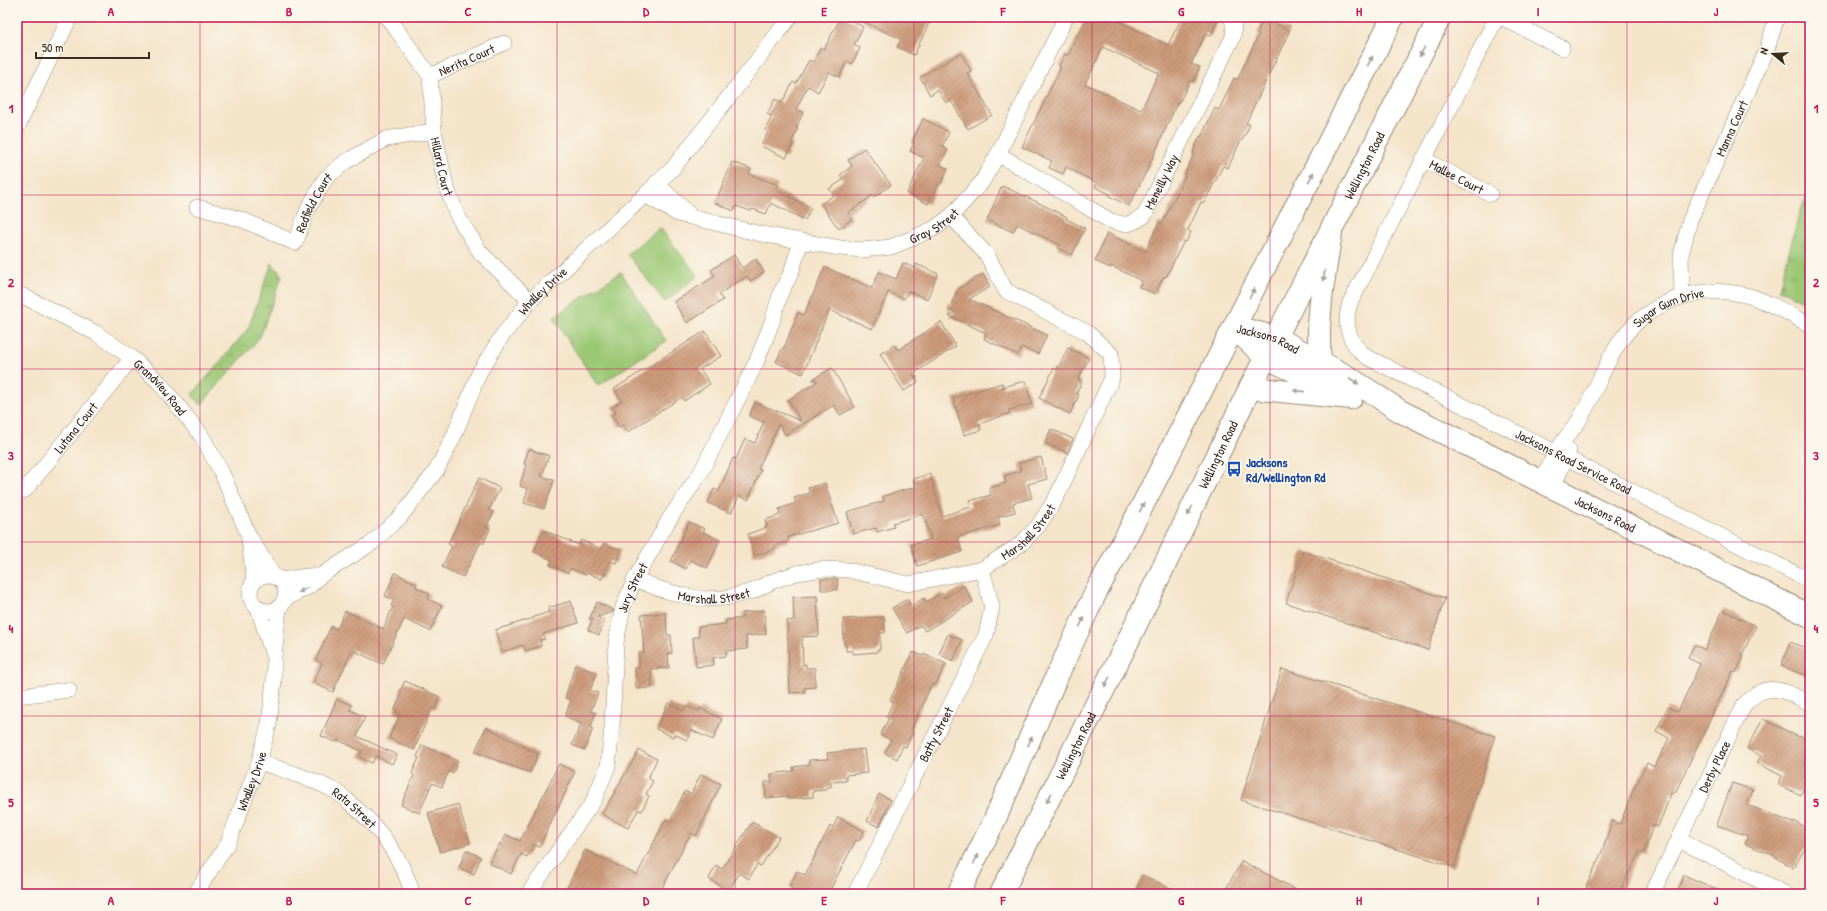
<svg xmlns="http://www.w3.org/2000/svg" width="1827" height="911" font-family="'Patrick Hand',sans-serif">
	<defs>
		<pattern id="park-tufts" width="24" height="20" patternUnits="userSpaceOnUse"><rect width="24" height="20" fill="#9bc875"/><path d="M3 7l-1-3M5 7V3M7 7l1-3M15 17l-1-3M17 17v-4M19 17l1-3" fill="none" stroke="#80a35f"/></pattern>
		<pattern id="building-hatch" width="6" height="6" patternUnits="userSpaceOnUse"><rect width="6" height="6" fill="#ce9b7b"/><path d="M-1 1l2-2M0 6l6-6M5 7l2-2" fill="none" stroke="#a87f64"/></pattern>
	</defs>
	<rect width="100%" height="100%" fill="#fbf7ec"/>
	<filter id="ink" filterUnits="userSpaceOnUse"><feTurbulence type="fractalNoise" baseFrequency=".025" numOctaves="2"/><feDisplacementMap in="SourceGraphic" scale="8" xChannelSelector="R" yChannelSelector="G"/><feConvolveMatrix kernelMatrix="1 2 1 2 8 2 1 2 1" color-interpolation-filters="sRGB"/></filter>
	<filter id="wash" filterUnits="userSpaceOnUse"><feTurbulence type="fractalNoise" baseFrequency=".012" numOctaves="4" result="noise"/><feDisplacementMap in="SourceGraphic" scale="16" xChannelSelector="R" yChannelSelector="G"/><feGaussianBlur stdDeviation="0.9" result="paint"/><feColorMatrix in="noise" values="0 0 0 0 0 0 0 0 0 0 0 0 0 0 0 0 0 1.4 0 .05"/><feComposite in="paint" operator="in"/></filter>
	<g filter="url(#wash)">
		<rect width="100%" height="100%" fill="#f4e4c9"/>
		<!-- grass -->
		<path fill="#9bc875" stroke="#6b794a" d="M660,228l38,48 -33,26 -38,-48z
			M621,272l45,69 -68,45 -45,-69z"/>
		<!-- park -->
		<path fill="url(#park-tufts)" stroke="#6b794a" d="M1810,189v116l-31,-16 21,-78z
			M272,263l10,13 -22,61 -59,68 -9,-10 56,-66z"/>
		<g id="blocks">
			<!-- building -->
			<path fill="url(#building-hatch)" fill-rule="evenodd" d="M841,17h5l17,10 -9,18 6,3 -8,16 -5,-3 -8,16 -10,-5 -11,20 -10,-6 -12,23 7,4 -7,15 2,1 -7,14 2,1 -7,14 -25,-12 7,-14 -3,-2 7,-14 -5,-2 8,-15 7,4 11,-21 3,2 13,-24 4,2 8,-15 3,2z
				M853,17h79l-18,38 -17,-8 4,-8z
				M1087,17h31l-2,3 52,25 14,-28h37l-8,19 -5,-3 -15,31 9,3 -7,15 -3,-1 -10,20h-2l-30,67 -19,38 -20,-10 1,-2 -15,-7 2,-4 -31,-16 -3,7 -14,-6 3,-7 -30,-14 39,-80 -2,-1 6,-12 3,1zM1103,47l56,26 -18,37 -56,-26z
				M1264,17h16l-4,7 14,6 -44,93 4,2 -8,16 -1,-1 -13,28 -5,-2 -19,37 -3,-1 -13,28 3,2 -5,10 -2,-1 -18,36 -2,-1 -9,18 -16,-7 3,-6 -31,-15 -1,2 -15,-7 12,-28 38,19 14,-30 3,2 23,-48h-1l11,-24h-2l7,-16 1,1 14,-29 4,2 15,-32 3,2 22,-46 -2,-1z
				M961,53l10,18 -4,2 25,42 -24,14 -17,-28 -5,2 -8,-13 -8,5 -10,-18z
				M923,119l26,13 -7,15 6,3 -8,15 8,4 -8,16 -2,-1 -10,20 -21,-11 17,-35 -14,-7 4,-8 -2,-1z
				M864,148l27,37 -17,12 -1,-2 -25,18 4,6 -13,10 -18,-25 13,-9 -5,-6 14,-9 -3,-5 12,-9 -4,-6z
				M732,162l19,7 -2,5 29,11 -2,5 35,18 -6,12 -34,-17 -5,11 -14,-5 -1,2 -15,-5 -2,5 -19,-8z
				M1002,186l33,15 32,16 -1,2 19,9 -13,27 -14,-7 2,-3 -43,-21 -4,8 -26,-12z
				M734,255l8,13 14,-9 8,13 -14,9 -3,-5 -28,18 4,6 -36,23 -13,-21 41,-26 -4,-6z
				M903,263l12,5 1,-4 22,10 -11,25 -19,-8 -4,8 -16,-7 -16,37 -43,-19 -26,64 -27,-12 7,-15 1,1 14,-35 6,2 21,-48 47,21 7,-16 17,7z
				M983,274l7,13 -21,12 78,36 -9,19 -16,-7 -4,8 -34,-16 2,-6 -37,-17 7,-4 -5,-2 -3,1 10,-22z
				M941,322l15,24 -43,28 5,8 -14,9 -24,-37 14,-9 4,5z
				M705,331l16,25 -21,13 10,15 -26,17 -2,-4 -54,35 -5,-7 -4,2 -7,-12 4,-2 -4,-6 10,-6 -8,-12z
				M1068,348l21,10 -11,22 4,2 -6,11 3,2 -9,19 -31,-16 15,-30 3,2z
				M832,368l23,39 -15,8 -6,-10 -49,30 -6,-11 -21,45 3,1 -13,30 -9,-4 -8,17 -23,-10 6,-14 5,2 14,-33 3,1 9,-20 10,4 9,-21 -15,-6 6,-14 46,19 -13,-21 30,-19 -5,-2z
				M1025,381l7,23 -23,6 1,3 -31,11 2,6 -17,5 -11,-37 49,-15 1,4z
				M1051,429l22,10 -6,14 -22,-10z
				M529,449l20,7 -8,20 13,4 -10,29 -20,-6 4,-14 -8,-3 6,-21 -2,-1z
				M1041,457l6,22 -19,5 4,14 -19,5 2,9 -17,5 2,8 -42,12 4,15 -45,14 -6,-21 20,-6 -8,-25 -30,9 1,4 -17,5 -1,-4 -23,6 -6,-22 37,-11 -1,-5 33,-9 -3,-8 17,-5 12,42 29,-9 -2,-6 22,-6 -2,-7 17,-5 -2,-7 17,-5 -2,-8z
				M479,478l21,10 -11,22 5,2 -8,15 4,2 -7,15 -2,-2 -18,35 -21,-10 10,-21 -4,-2z
				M825,483l13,40 -50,14 1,4 -14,5v3l-21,7 -6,-22 19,-7 -2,-7 15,-5 -1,-6 17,-6 -2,-5 16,-5 -2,-5z
				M689,522l16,7 -2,3 17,8 -13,28 -17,-8 -4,9 -15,-8z
				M543,530l36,15 2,-5 20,9 3,-6 17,7 -5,13 -6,-2 -8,18 -15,-6 -1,2 -16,-7 -2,5 -18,-8 2,-5 -18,-8z
				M1303,551l142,47 -17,52 -142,-47z
				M395,573l22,11 -1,3 14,7 -2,5 14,7 -12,25 -26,-12 -21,45 -31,-14 -19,42 -20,-9 9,-20 -6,-3 15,-34 6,3 8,-18 38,18 10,-22 -2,-1 3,-6 -9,-4z
				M821,579h17l-1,11h-16z
				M964,586l9,16 -48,29 -4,-6 -14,8 -15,-25 15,-9 4,7 13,-8 2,4 16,-9 2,5z
				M817,596l2,40 -17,1 1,28 3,-1v4h9v19l-11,1 1,4 -15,1 -3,-72 7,-1 -1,-23z
				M571,601l7,22 -35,11 2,5 -5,1 1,6 -16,5 -2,-6 -21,7 -7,-22 39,-12v-1l15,-5 -1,-4z
				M597,602l16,8v2l-16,5 8,4 -6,14 -11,-5 5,-12 -4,2z
				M764,610l2,24 -20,2 1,13 -21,2v5l-13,2 1,7 -18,2 -3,-30h6l-1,-10 28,-3v-4l17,-2 -1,-5z
				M1723,610l33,16 -14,29 2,1 -8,17 -3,-2 -58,122 -3,-2 -14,36 -5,-2 -9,28 -5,-1 -20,42h-18l-15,-7 17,-38 9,-28 8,3 16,-41h1l10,-20 8,4 14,-29 -13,-7 12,-24 10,5 22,-48 -12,-6 6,-13 11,5z
				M666,613l1,22h4l1,18h-4l1,15 -18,1 1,19 -16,1 -1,-20 4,-1v-15h5l-3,-38z
				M884,617l1,16h-5v17h-3v2l-24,2v-3h-7v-7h-2l-1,-25z
				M948,634l14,6 -9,21 -14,-7z
				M1790,642l20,8v27l-29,-11z
				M913,652l10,4 1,-2 22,10 -11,22 -3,-2 -21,46 2,2 -7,15 -3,-1 -6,13 -12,-6 6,-13 -11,-5 9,-17 -3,-1 7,-15 -3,-2z
				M575,665l22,8 -7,17 8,3 -7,18 5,2 -6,14 3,1 -8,22 -13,-5 9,-21 -16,-8 6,-16 -6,-2z
				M1282,669l213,67 -41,131 -213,-67z
				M405,681l35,16 -5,12 -3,-1 -18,42 -25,-12 11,-24 -6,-3 7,-16 -2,-2z
				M337,699l15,6 -2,5 15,7 -8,19 40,19 -5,9 -16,-8 -4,7 -13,-6 3,-6 -24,-11 -2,2 -15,-6z
				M668,703l16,8 2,-5 13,5 1,-3 22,11 -9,21 -22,-10 -4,10 -13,-6 -1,3 -17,-8z
				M1763,719l36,18 1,-1 10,5v34l-9,20 -23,-10 4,-9 -25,-13 4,-7 -14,-8z
				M486,727l52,27 -8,19 -55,-21z
				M422,745l36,16 -5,12 -4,-2 -7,16 -10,-4 -13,30 -18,-8 13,-30 -2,-2 7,-15 -2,-1z
				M864,749l3,24 -21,2v6l-15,1v5h-5v3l-13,1v6l-24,2 -1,-3 -22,2 -1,-16h7l-1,-8 23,-3 -1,-4 16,-2v-5l19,-1 -1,-6z
				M639,750l18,9 -9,19 5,3 -7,13 3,2 -7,15 -4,-1 -10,18 -26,-14z
				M559,764l16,8 -36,75 -5,-3 -7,13 -6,-3 -10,20 -22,-11 11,-20 2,1 4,-9 14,6z
				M701,774l20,10 -25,52 -5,-3 -32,61h-95l21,-44 52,25 29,-56 4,2 15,-30 6,3z
				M1732,783l21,7 -6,15 46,18 1,-2 16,9v11l-17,27 -24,-15 -24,-9 3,-8 -31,-11z
				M879,794l12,6 -12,27 -12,-6z
				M458,804l12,39 -30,9 -12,-39z
				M838,817l26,14 -5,10 -3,-1 -28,54h-33l2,-3 -8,-4 8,-16 8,4 25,-49 3,2z
				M752,822l27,15 -18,29 -4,-2 -8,15 -10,-6 -10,18 -20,-12 7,-14 6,4z
				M466,850l15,7 -7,17 -15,-6z
				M1242,861l62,33h-81z
				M1143,875l38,19h-47z
				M1684,875l43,19h-51z"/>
		</g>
	</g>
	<g filter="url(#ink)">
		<use href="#blocks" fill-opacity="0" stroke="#988774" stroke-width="1"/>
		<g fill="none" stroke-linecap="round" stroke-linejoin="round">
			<!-- minor casing -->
			<g stroke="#988774" stroke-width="16">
				<g id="minor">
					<path id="s1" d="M386,17l5,5 39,54 4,55 12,55 11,29 23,37 50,49"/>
					<path id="s2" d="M1497,17l-147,286c-7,21 -1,41 17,54l443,224"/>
					<path d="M1501,17l61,31"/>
					<path id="s3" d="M430,76l74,-33"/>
					<path d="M17,128l53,-111"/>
					<path id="s4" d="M998,154l111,66c16,6 20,6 35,-4l89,-179 1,-12 -3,-8"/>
					<path id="s5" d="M1423,159l67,35"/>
					<path d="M656,183l32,30"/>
					<path id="s6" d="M645,195l33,19 83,20 79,14 22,2 29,-3 22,-9 22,-10 16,-12 31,-34 16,-28 68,-137"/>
					<path id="s7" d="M197,207l46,13 52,23 13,-34 17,-30 20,-17 41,-23 48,-8"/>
					<path id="s8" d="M17,293l79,40 36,25 27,24 42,53 21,38 26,61 26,43"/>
					<path id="s9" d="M1682,296l-1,-41 9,-35 77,-171 10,-32"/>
					<path id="s10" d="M1541,481c7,-14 15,-29 24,-42 4,-6 9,-11 13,-17 15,-24 24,-52 39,-76 28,-44 82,-64 132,-50 21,6 42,19 61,29"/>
					<path d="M1553,487l16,-37"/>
					<path id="s11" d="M17,493l8,-3 107,-132"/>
					<path d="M249,539l5,43"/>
					<circle cx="268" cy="593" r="18"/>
					<path id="s12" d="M635,579l25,10 21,6 22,4 22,-1 28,-7 20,-10 24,-8 27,-4 24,1 60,14 74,-15 39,-25 18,-19 17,-27 56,-120 -1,-24 -23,-21 -82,-42 -19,-36 -36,-39"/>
					<path d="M280,580l28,-4h12"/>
					<path id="s13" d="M284,599l26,-13 10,-10 52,-33 28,-26 36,-46 17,-33 27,-67 22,-35 28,-35 115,-106 28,-27 63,-80 54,-71"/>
					<path d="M258,608l15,47"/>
					<path d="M17,696l52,-6"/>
					<path id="s14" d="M259,762c25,8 51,16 74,28 6,3 12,8 17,13 30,24 51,54 63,91"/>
					<path d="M1679,840l107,54"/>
					<path id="s15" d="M195,894l33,-51 31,-81 10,-38 5,-44v-22l5,-51"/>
					<path id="s16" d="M528,894l65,-92 15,-36 4,-38 4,-85 7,-36 12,-28 35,-61 31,-46 55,-109 16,-41 9,-30 10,-19 10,-32"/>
					<path id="s17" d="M855,894l131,-259 6,-28 -10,-38"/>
					<path id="s18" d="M1652,894l92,-189c4,-4 9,-9 14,-12 17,-10 38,3 52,11"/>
				</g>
			</g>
			<!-- primary casing -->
			<g stroke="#988774" stroke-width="24">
				<g id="primary">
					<path id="s19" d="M1234,327l41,10 73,40 52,34 410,205"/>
					<path d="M1234,327l31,30 85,40"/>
					<path d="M1320,361c-4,-43 4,-85 11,-128"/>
				</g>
			</g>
			<!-- trunk casing -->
			<g stroke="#988774" stroke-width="24">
				<g id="trunk">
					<path d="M1250,388l101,10"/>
					<path d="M958,894l37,-75 61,-141 39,-84 42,-78 256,-499"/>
					<path id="s20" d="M1001,894l124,-247 125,-259 190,-371"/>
				</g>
			</g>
			<!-- minor -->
			<use href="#minor" stroke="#fff" stroke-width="15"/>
			<!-- primary -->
			<use href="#primary" stroke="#fff" stroke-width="22"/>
			<!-- trunk -->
			<use href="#trunk" stroke="#fff" stroke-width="22"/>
		</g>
		<!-- one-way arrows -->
		<defs><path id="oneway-solid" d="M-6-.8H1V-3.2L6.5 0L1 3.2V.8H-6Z"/></defs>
		<g fill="#a79f9a">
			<use href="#oneway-solid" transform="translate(1422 52) rotate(117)"/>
			<use href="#oneway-solid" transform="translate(1370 61) rotate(-63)"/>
			<use href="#oneway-solid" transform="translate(1311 177) rotate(-63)"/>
			<use href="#oneway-solid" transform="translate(1324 276) rotate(99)"/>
			<use href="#oneway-solid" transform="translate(1252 293) rotate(-63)"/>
			<use href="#oneway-solid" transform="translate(1354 381) rotate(33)"/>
			<use href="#oneway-solid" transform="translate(1299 391) rotate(-174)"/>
			<use href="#oneway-solid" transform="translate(1142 507) rotate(-63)"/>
			<use href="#oneway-solid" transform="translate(1190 511) rotate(116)"/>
			<use href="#oneway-solid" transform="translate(303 590) rotate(154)"/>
			<use href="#oneway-solid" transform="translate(1082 622) rotate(-65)"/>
			<use href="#oneway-solid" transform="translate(1107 682) rotate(117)"/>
			<use href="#oneway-solid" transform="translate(1030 741) rotate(-67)"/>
			<use href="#oneway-solid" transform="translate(1049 798) rotate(117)"/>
			<use href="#oneway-solid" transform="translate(976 859) rotate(-64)"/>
		</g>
	</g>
	<!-- grid -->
	<path fill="none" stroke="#c2185b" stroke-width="1" stroke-opacity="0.55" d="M200,17v877M379,17v877M557,17v877M735,17v877M914,17v877M1092,17v877M1270,17v877M1448,17v877M1627,17v877M17,195h1793M17,369h1793M17,542h1793M17,716h1793"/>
	<!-- icons -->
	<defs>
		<g id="bus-bare" transform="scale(1.2)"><path d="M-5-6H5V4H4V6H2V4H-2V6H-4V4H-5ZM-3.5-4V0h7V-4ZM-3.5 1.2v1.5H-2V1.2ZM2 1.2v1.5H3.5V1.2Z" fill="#1a4fb4" stroke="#fbf7ec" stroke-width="2.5" paint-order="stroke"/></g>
	</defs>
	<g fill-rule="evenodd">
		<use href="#bus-bare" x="1234" y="469"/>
	</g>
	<g text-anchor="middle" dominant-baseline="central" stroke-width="3.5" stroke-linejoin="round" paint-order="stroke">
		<!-- street labels -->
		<g font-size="13" fill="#3b2a1e" stroke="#fbf7ec">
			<text stroke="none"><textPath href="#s3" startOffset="40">Nerita Court</textPath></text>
			<text stroke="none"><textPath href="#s9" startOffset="178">Manna Court</textPath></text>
			<text stroke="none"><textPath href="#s20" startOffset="814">Wellington Road</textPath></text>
			<text stroke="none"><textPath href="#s1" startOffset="165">Hillard Court</textPath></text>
			<text stroke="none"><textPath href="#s5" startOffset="38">Mallee Court</textPath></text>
			<text stroke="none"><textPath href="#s4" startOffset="205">Meneilly Way</textPath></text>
			<text stroke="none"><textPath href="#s7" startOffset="149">Redfield Court</textPath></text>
			<text stroke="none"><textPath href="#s6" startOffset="303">Gray Street</textPath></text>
			<text stroke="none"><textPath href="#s13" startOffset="413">Whalley Drive</textPath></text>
			<text stroke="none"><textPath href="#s10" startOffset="222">Sugar Gum Drive</textPath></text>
			<text stroke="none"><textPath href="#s19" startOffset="36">Jacksons Road</textPath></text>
			<text stroke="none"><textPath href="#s8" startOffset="173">Grandview Road</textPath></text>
			<text stroke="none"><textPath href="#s11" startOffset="89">Lutana Court</textPath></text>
			<text stroke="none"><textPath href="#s20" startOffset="490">Wellington Road</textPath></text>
			<text stroke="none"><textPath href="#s2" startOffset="614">Jacksons Road Service Road</textPath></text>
			<text stroke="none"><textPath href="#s19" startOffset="417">Jacksons Road</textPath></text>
			<text stroke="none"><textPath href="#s12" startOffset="418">Marshall Street</textPath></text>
			<text stroke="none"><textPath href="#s16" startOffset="333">Jury Street</textPath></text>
			<text stroke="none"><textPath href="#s12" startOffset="82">Marshall Street</textPath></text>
			<text stroke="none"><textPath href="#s17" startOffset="179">Batty Street</textPath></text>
			<text stroke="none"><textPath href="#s20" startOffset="166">Wellington Road</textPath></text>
			<text stroke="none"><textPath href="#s18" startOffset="142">Derby Place</textPath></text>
			<text stroke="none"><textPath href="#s15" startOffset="127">Whalley Drive</textPath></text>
			<text stroke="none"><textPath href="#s14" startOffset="107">Rata Street</textPath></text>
		</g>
		<!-- transit labels -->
		<g font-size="13" font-weight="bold" fill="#164399" stroke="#fbf7ec" text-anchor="start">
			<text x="1246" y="462">Jacksons<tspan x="1246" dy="15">Rd/Wellington Rd</tspan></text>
		</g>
	</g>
	<!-- margin -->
	<rect width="1827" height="911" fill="none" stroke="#fbf7ec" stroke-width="44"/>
	<!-- north arrow -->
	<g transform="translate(1773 54) rotate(288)" stroke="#fbf7ec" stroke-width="3" paint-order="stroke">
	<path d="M0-3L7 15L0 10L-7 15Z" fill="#3b2a1e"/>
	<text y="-6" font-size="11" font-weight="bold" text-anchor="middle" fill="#3b2a1e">N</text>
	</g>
	<!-- scale -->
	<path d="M36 52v6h113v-6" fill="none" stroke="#3b2a1e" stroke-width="2"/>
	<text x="42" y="52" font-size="12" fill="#3b2a1e" stroke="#fbf7ec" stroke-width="3" paint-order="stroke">50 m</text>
	<rect x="22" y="22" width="1783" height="867" fill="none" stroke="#c2185b" stroke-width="1.5"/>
	<g font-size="13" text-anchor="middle" font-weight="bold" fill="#c2185b">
		<text x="111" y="16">A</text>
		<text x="289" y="16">B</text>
		<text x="468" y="16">C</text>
		<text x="646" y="16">D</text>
		<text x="824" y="16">E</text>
		<text x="1003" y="16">F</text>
		<text x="1181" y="16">G</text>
		<text x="1359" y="16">H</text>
		<text x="1538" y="16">I</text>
		<text x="1716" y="16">J</text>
		<text x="11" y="113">1</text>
		<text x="1816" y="113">1</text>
		<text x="11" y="287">2</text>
		<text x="1816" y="287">2</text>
		<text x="11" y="460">3</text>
		<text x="1816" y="460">3</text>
		<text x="11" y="633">4</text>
		<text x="1816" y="633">4</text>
		<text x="11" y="807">5</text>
		<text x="1816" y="807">5</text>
		<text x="111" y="905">A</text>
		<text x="289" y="905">B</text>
		<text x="468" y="905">C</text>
		<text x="646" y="905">D</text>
		<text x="824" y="905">E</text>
		<text x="1003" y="905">F</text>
		<text x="1181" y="905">G</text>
		<text x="1359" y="905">H</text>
		<text x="1538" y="905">I</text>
		<text x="1716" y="905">J</text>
	</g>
</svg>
